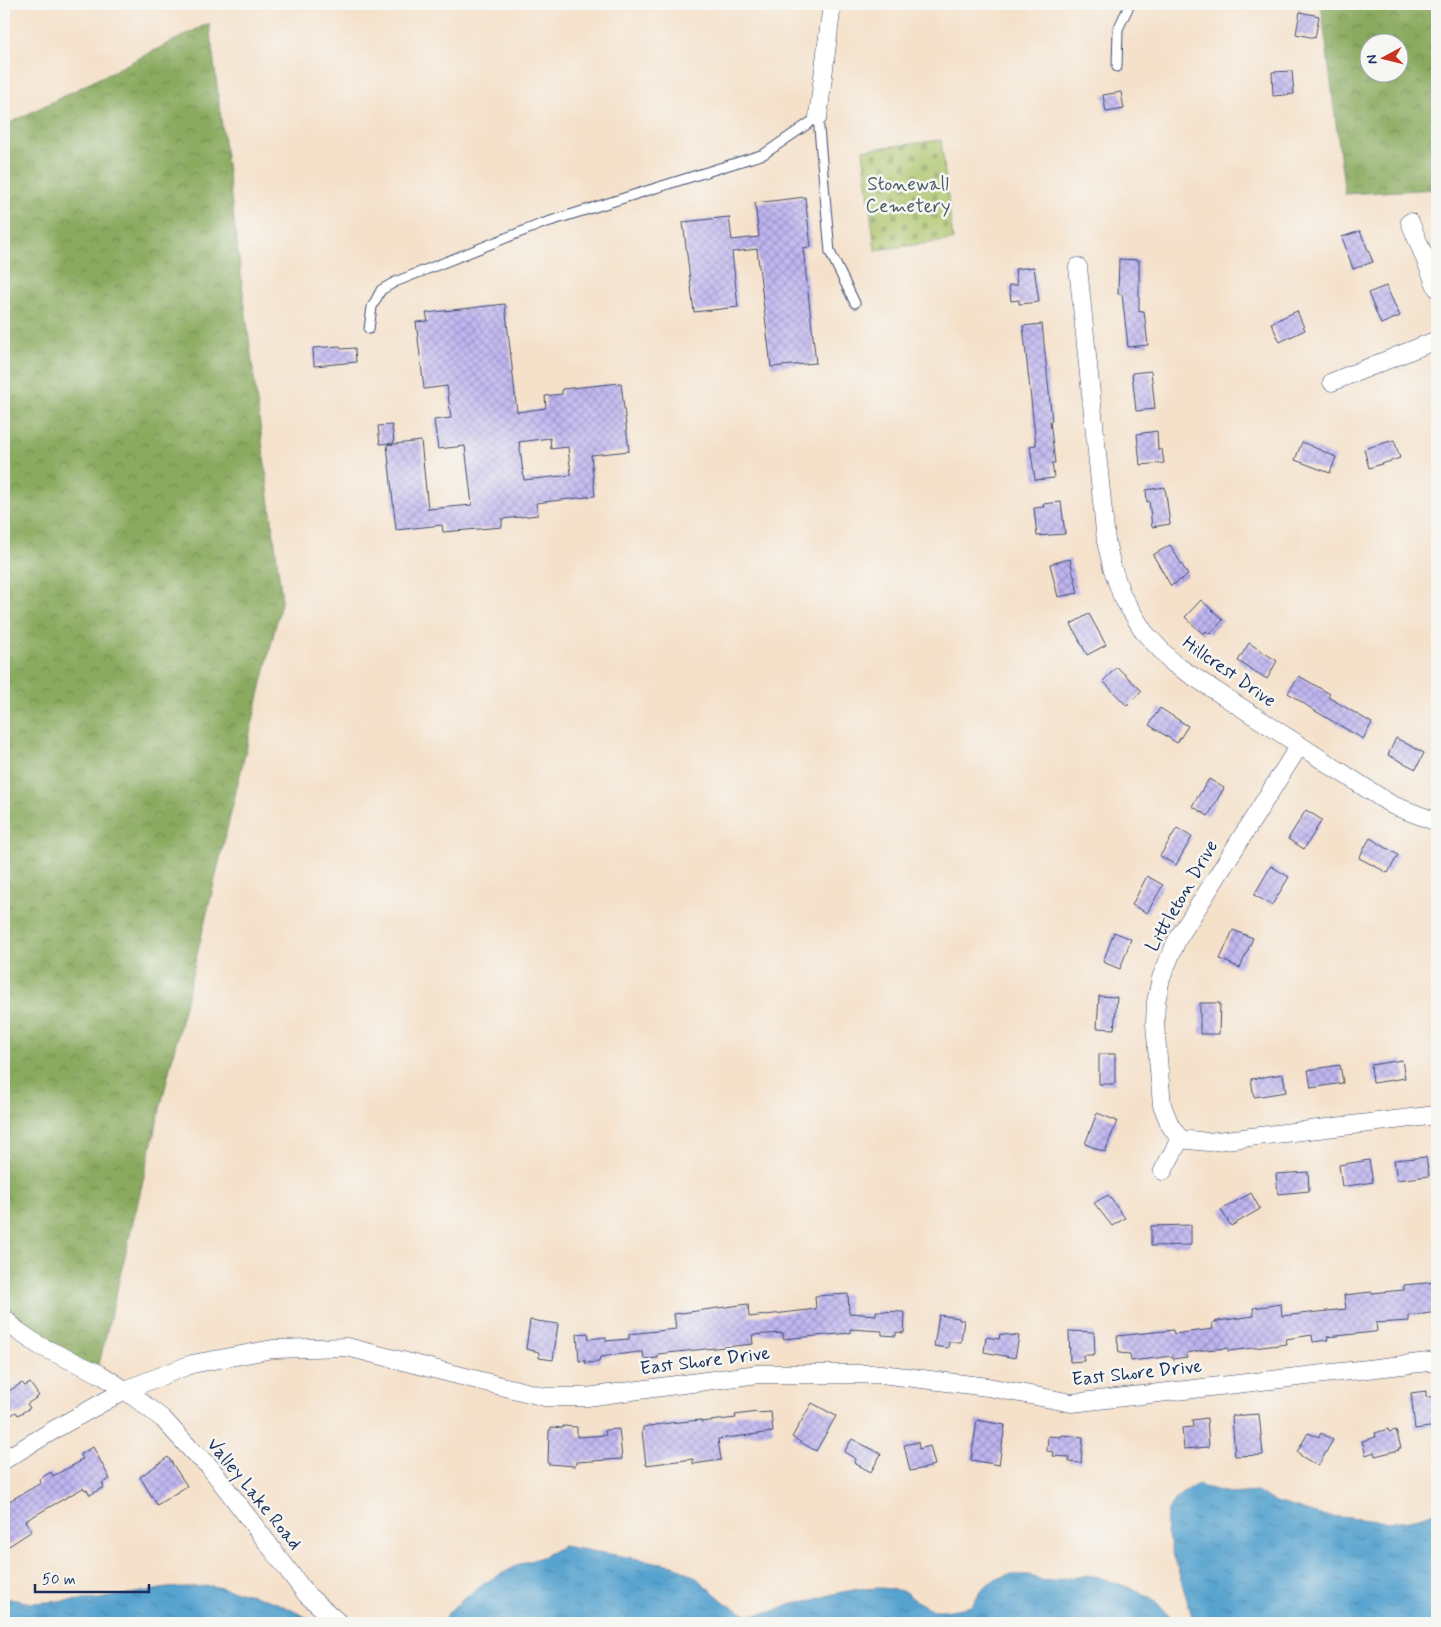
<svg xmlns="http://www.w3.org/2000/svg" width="1441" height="1627" font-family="Mynerve,sans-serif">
	<defs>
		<pattern id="forest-crowns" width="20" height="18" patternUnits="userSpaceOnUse" patternTransform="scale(1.25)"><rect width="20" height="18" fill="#8aaa5f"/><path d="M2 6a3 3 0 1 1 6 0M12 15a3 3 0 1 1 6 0" fill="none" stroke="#708b52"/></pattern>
		<pattern id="cemetery-stones" width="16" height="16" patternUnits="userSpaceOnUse" patternTransform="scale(1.25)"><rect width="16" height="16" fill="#adc56b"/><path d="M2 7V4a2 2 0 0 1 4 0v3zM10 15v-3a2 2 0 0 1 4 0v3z" fill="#8ca05b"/></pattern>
		<pattern id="water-ripples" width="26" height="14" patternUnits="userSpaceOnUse" patternTransform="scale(1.25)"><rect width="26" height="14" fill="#56a3cf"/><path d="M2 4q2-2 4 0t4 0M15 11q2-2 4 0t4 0" fill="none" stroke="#4685ab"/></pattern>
		<pattern id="building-cross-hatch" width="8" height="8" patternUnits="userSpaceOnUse" patternTransform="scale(1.25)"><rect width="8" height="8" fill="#c0b5f1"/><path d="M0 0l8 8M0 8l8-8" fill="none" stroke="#9b94c6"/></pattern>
	</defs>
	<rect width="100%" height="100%" fill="#f6f6f2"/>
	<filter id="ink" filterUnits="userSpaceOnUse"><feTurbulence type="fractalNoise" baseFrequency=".02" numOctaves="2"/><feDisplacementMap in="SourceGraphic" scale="10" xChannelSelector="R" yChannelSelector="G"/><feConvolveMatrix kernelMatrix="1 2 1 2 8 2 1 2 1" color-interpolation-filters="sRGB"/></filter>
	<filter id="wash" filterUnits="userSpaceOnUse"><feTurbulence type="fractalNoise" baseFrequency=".0096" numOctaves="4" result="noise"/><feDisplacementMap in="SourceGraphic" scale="20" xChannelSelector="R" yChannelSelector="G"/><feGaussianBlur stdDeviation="1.12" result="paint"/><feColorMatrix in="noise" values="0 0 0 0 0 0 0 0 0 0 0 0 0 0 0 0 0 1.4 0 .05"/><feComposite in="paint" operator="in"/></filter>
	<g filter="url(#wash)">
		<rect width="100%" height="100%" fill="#f5e1ca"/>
		<!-- forest -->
		<path fill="url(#forest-crowns)" stroke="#526c5e" fill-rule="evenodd" d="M1321,4h116v185l-92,5zM1368,42h30v30h-30z
			M209,23l73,576 -185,774 -93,-61v-1186z"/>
		<!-- cemetery -->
		<path fill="url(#cemetery-stones)" stroke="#647a64" d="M941,140l12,100 -78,10 -12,-100z"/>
		<!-- water -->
		<path fill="url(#water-ripples)" stroke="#386996" d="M1196,1485l37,9 23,-2 20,10 44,13 68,7 22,-2 22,-7 5,-3v113h-243l-27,-90c-3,-28 6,-35 29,-48z
			M563,1546l110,19 21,11 34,29 21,10 23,-3 20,-9 22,-3 23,-7 22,-4 22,-1 23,3 12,10 17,9h18l21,-4 9,-16 10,-8 16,-7h22l12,6 10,1 22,-5 22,-1 44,15 18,12 18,20h-732v-4l10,-11 28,-23 39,-21 22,-7z
			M212,1586l45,10 20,7 42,20h-315v-28l6,4 21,4 68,-4 68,-11z"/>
		<g id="blocks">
			<!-- building -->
			<path fill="url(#building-cross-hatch)" fill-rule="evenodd" d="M1300,12l19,4 -4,22 -19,-4z
				M1292,71l2,23 -21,2 -1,-24z
				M1121,92l3,17 -18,3 -3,-17z
				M805,197l6,50 -8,1 13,115 -45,4 -14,-118 -25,3 6,55 -44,5 -11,-90 46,-5 3,23 27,-3 -4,-34z
				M1360,231l13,31 -20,7 -11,-32z
				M1119,259l20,1v52l5,-1 4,34 -20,2 -6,-53h-4z
				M1034,267l5,35 -20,2v-4l-8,1 -2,-16h8l-2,-16z
				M1386,286l14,30 -19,8 -13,-31z
				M505,304l12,108 29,-4 -1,-12 17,-2v-5l59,-6 8,68 -38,4 4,41 -59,7 2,12 -36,4v8l-59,5 -1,-7 -46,5 -9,-85 34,-4 7,68 44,-4 -7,-59 -27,3 -4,-29 17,-2 -4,-32 -23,3 -8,-67 12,-1 -2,-8zM550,438l1,11 17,-2 3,28 -47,5 -5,-38z
				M1297,311l8,19 -25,12 -9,-19z
				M1042,324l10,97h-2l5,42h-3l2,15 -19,2 -5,-34 6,-1 -13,-119z
				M340,346l1,3 14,-1 1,14 -42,4 -1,-18z
				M1151,371l4,38 -19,2 -4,-38z
				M392,425l2,18 -14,1 -2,-18z
				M1157,431l1,19h4l2,13 -24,2 -3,-31z
				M1394,440l6,18 -31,10 -5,-19z
				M1302,442l34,15 -6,16 -35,-13z
				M1165,487l5,37 -18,3 -3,-26 -2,1 -1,-12z
				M1061,502l4,32 -28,2 -3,-28 10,-1 -1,-3z
				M1170,545l18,30 -17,11 -18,-31z
				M1070,559l8,34 -20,4 -8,-33z
				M1201,600l22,20 -13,14 -4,-3 -3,3 -18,-17z
				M1089,614l17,31 -19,10 -16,-31z
				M1249,643l28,18 -10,18 -29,-18z
				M1117,667l25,24 -15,15 -24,-25z
				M1299,676l31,18 -2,3 44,26 -9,16 -48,-28 -27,-18z
				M1160,708l28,18 -11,17 -28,-18z
				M1396,738l28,15 -8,16 -28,-14z
				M1209,779l15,9 -16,28 -16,-10z
				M1306,810l16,10 -18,29 -16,-10z
				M1177,828l15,9 -16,28 -16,-9z
				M1370,838l28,17 -10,18 -29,-15z
				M1271,866l18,11 -17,28 -18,-10z
				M1147,876l16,9 -16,28 -15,-8z
				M1233,930l20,8 -13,30 -20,-9z
				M1114,932l17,7 -11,30 -17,-7z
				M1099,996l18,1 -3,32 -17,-1z
				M1200,1003h20l-1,31h-19z
				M1099,1054h16v30h-16z
				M1402,1060l3,18 -32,5 -2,-18z
				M1340,1065l3,18 -32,5 -3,-18z
				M1283,1074l3,18 -32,5 -3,-18z
				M1097,1113l20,8 -12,31 -20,-8z
				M1426,1157l3,19 -32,4 -3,-20z
				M1369,1160l4,22 -31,5 -3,-22z
				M1308,1172l1,19 -31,3 -2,-20z
				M1251,1193l9,16 -29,17 -10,-16z
				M1108,1195l17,23 -13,8 -18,-23z
				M1191,1225v20l-40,1v-20z
				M1437,1282v30l-28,4v5l-33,2 1,8 -3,1 -47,5 1,3 -15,2 -1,-7 -26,4 1,5 -59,7v-3l-24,2 -17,3v4l-14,2v-3l-42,5 -1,-7 -11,-1 -2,-17 56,-6 1,4 39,-5 -1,-6 6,-2 36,-5 -1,-8 28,-4 1,12 64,-7 -2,-14 28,-3v1l32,-3v-5z
				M848,1294l1,19 27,2v-4l27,1 2,2 -1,19 -8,-1v4l-14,-1v-4l-32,-2v4l-67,6v-6l-16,1 -15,1 1,9 -95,10v4l-14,1 -1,-7h-4l-39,5 -1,5 -14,1v-3l-6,1 -2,-27 11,-1 1,6 17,-2v4l23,-2v-5l47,-5 -2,-15 74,-10 1,13 67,-8 -1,-13z
				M939,1315l20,3v2h5l-3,22h-12l-1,6 -14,-2z
				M530,1320l28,4 -5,36 -14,-2v-6l-13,-3z
				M1069,1331l25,1 1,22h-2v1h-10l1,6 -14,1z
				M1000,1334l19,2 -4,22 -31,-6 2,-15 13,2z
				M22,1383l3,3 5,-3 9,13 -12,8 3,4 -12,7 -2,-3 -6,4 -6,-9v-13z
				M1426,1391v6h11v29l-22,3 -4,-36z
				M812,1403l24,13 -20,35 -24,-14z
				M757,1412v1l14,-1 2,20 -55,7 3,21 -28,4v-5l-47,6 -4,-34 1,-1v-3l26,-4 32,-3v2l35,-4 -1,-3z
				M1259,1414l4,41 -28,1 -3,-40z
				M1207,1418l2,29 -25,2 -2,-21 11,-1 -1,-7z
				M977,1420l28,5 -6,40 -28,-5z
				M563,1426l14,1v10l29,-2 -1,-5 14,-1 3,30 -46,3 -1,4 -27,-2 1,-34h2v-3l12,1z
				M1388,1429l1,3 7,-2 5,18h-3l1,2 -24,6 -1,-4 -8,3 -4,-14 14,-4 -1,-4z
				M1308,1433l11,4 2,-4 12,7 -15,26 -17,-10v-1l-4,-3z
				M1062,1435l21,2 -2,26 -12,-1v-5l-16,-1 1,-4 -7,-1 1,-15 13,1z
				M852,1439l29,15 -10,18 -17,-9 2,-4 -12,-7z
				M918,1442l1,7 11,-3 5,19 -5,1v1l-20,4 -6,-26z
				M93,1447l17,32 -8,4 2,4 -14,8 -3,-5h-2l-2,-2 -58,33 7,10 -23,15 -5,-7v-35l37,-21 -2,-4 12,-7 2,4 26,-14 -1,-1 5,-2 -3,-5z
				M168,1457l19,29 -30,19 -17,-28z"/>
		</g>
	</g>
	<g filter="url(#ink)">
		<use href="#blocks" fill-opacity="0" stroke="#3c4a6e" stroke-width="1"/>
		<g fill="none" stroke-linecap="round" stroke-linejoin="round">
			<!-- lane casing -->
			<g stroke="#3c4a6e" stroke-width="11">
				<path id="lane" d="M1117,67l1,-38 11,-23 3,-2
					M369,329l3,-22 9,-17 14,-8 146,-58 223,-70 54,-37 12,135 25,51"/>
			</g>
			<!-- street casing -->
			<g stroke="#3c4a6e" stroke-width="19">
				<path id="street" d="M818,117l14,-113
					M1410,222l27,66
					M1078,267l28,274 6,26 10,29 22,36 30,32 218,141 45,17
					M1332,382l105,-42
					M1299,746l-122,194 -16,38 -5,24 -1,22 7,81 8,20 10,14 28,3 229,-27
					M1163,1171l17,-32
					M4,1318l14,13 22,15 60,28 25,16 38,29 31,34 15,13 98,129 32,28
					M4,1460l53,-32 68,-38 67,-26 81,-15 74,-2 198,50h42l171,-23h123l107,13 84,16 365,-42"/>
			</g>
			<!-- lane -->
			<use href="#lane" stroke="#fff" stroke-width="9"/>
			<!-- street -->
			<use href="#street" stroke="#fff" stroke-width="18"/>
		</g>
	</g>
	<g text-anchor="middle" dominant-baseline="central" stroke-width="5" stroke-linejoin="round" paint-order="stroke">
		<!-- park labels -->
		<g font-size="19" fill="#475c62" stroke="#f6f6f2">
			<text x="908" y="184">Stonewall<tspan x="908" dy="22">Cemetery</tspan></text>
		</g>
		<!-- street labels -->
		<g font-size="19" fill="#1b2f5e" stroke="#f6f6f2">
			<text transform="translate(1229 672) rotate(35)">Hillcrest Drive</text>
			<text transform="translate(1182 896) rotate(-60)">Littleton Drive</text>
			<text transform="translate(705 1361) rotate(-7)">East Shore Drive</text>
			<text transform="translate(1137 1373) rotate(-6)">East Shore Drive</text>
			<text transform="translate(254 1494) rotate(51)">Valley Lake Road</text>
		</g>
	</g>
	<!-- margin -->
	<rect width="1441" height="1627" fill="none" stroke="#f6f6f2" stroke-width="20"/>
	<!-- north arrow -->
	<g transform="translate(1384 58) rotate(263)"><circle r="24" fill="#f6f6f2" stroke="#9ea6b7"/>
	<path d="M0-4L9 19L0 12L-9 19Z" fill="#c8321e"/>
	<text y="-8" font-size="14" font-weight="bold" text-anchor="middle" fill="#1b2f5e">N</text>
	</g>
	<!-- scale -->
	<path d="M35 1584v8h114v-8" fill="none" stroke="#1b2f5e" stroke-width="2.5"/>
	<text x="42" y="1584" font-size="15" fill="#1b2f5e" stroke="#f6f6f2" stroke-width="4" paint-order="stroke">50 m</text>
</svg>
